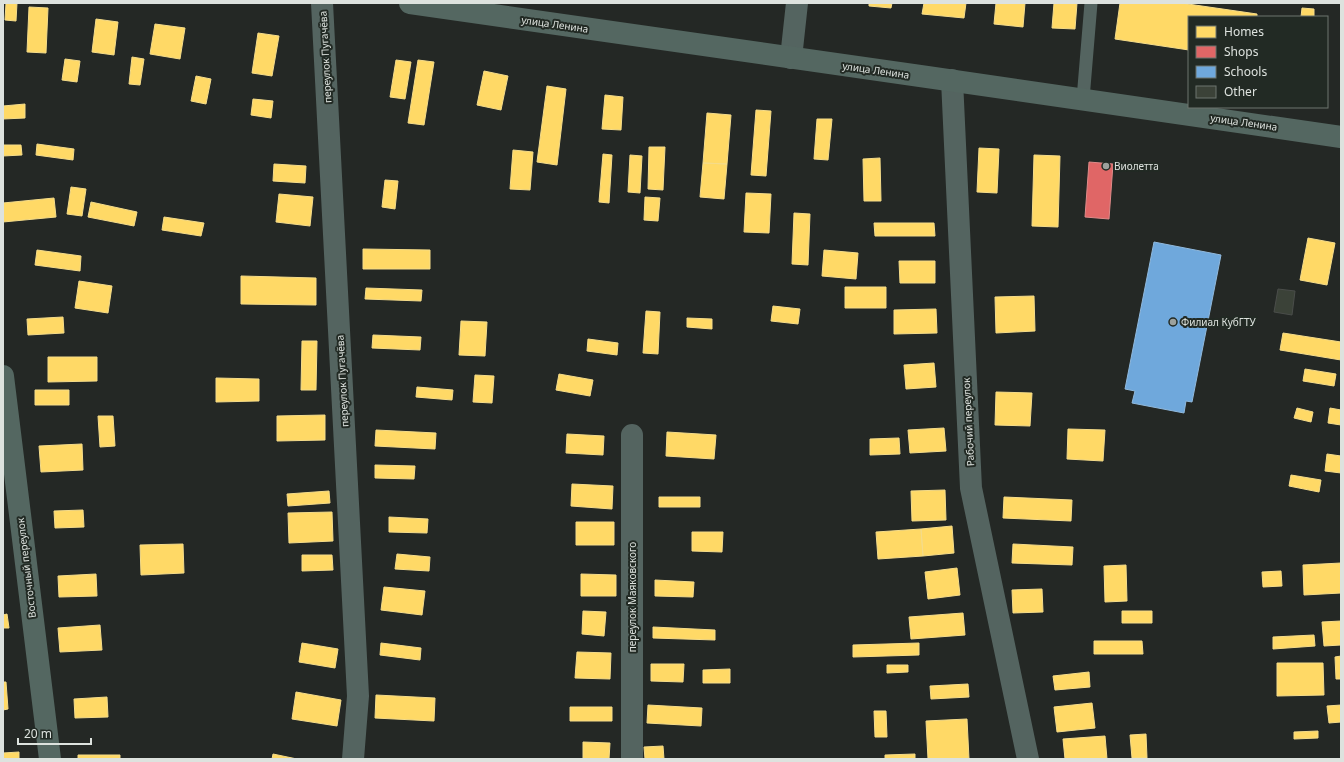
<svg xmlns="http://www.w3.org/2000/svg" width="1344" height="762" font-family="'Noto Sans',sans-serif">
	<rect width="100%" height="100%" fill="#242825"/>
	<!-- homes -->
	<path fill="#ffd966" stroke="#f5dc8a" d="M6,3h11l-1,18 -11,-1z
		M869,3h23l-1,5 -22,-2z
		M924,3h42l-2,15 -42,-4z
		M996,3h29l-2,24 -29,-3z
		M1054,3h23l-2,26 -23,-1z
		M1120,3h61l76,11v3h-68v33l-74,-11z
		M29,7l19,1 -2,45 -19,-1z
		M1302,8l12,1v8h-13z
		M96,19l22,3 -4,33 -22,-3z
		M155,24l30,4 -5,31 -30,-5z
		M258,33l21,3 -7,40 -20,-3z
		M132,57l12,2 -4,26 -11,-1z
		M65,59l15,2 -3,21 -15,-2z
		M396,60l15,2 -6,37 -15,-2z
		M418,60l16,2 -10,63 -16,-2z
		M484,71l24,5 -7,34 -24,-5z
		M196,76l15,3 -5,25 -15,-3z
		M547,86l19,3 -9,76 -20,-3z
		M605,95l18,2 -2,33 -19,-1z
		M253,99l20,2 -2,17 -20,-3z
		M25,104v14l-22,1v-13z
		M756,110l15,1 -5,65 -15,-1z
		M707,113l24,2 -4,49 -24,-1z
		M817,119h15l-4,41 -14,-1z
		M37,144l37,5 -1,11 -37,-5z
		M3,145h18l1,10 -19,1z
		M649,147h16l-2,43 -15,-1z
		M979,148l20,1 -2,44 -20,-1z
		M513,150l20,2 -3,38 -20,-1z
		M603,154l9,1 -3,48 -10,-1z
		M630,155l12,1 -2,37 -12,-1z
		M1034,155l26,1 -2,71 -26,-1z
		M880,158l1,43h-17l-1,-42z
		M703,163l24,1 -3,35 -24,-2z
		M274,164l32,2 -1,17 -32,-2z
		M385,180l13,1 -3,28 -13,-2z
		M71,187l15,2 -4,27 -15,-2z
		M746,193l25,1 -2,39 -25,-1z
		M279,194l34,3 -3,29 -34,-4z
		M645,197l15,1 -2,23 -14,-1z
		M54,198l2,19 -53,5v-19z
		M91,202l46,10 -3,14 -46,-9z
		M794,213l16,1 -2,51 -16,-1z
		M164,217l40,6 -3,13 -39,-6z
		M874,223h60l1,13h-60z
		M1308,238l27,5 -8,42 -27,-5z
		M363,249l67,1v19h-67z
		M37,250l44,6 -1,15 -45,-6z
		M824,250l34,3 -2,26 -34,-3z
		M899,261h36v22h-35z
		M241,276l75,2v27l-75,-1z
		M79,281l33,5 -4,27 -33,-5z
		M845,287h41v21h-41z
		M366,288l56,2 -1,11 -56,-2z
		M1034,296l1,35 -39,2 -1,-36z
		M773,306l27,3 -2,15 -27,-3z
		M936,309l1,24 -43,1v-24z
		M646,311l14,1 -2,42 -15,-1z
		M63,317l1,16 -36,2 -1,-16z
		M687,318l25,1v10l-25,-2z
		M461,321l26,1 -2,34 -26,-1z
		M1283,333l58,9v18l-61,-10z
		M373,335l48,2 -1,13 -48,-2z
		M588,339l30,4 -1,12 -30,-4z
		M302,341h15l-1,49h-15z
		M48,357h49v24l-49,1z
		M934,363l2,24 -30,2 -2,-24z
		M1305,369l31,5 -2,12 -31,-5z
		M559,374l34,6 -3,16 -34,-6z
		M475,375l19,1 -2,27 -19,-1z
		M216,378l43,1v22l-43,1z
		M417,387l36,3 -1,10 -36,-3z
		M35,390h34v15h-34z
		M996,392l36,1 -2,33 -35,-1z
		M1297,408l16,4 -2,10 -17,-4z
		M1330,408l11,2v15l-13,-2z
		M325,415v25l-48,1v-25z
		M98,416h15l2,30 -15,1z
		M944,428l2,23 -36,2 -2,-23z
		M1068,429l37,1 -2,31 -36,-2z
		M376,430l60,3 -1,16 -60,-3z
		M667,432l49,3 -2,24 -48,-3z
		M567,434l37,2 -1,19 -37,-2z
		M899,438l1,16 -30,1v-16z
		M82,444l1,26 -42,2 -2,-26z
		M1327,454l14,2v17l-16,-2z
		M375,465l40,1 -1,13 -39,-1z
		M1291,475l30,5 -2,12 -30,-6z
		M572,484l41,2 -1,23 -41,-3z
		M945,490l1,30 -34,1 -1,-30z
		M329,491l1,12 -42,3 -1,-12z
		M659,497h41v10h-41z
		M1004,497l68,3 -1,21 -68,-3z
		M83,510l1,17 -29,1 -1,-17z
		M332,512l1,29 -44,2 -1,-30z
		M389,517l39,2 -1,14 -38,-1z
		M576,522h38v23h-38z
		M952,526l2,27 -31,3 -2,-27z
		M921,529l2,27 -45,3 -2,-27z
		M692,532h31l-1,20 -30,-1z
		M183,544l1,29 -43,2 -1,-30z
		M1013,544l60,3 -1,18 -60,-2z
		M397,554l33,3 -1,14 -34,-2z
		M302,555h30l1,15 -31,1z
		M1341,563v30l-37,2 -1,-30z
		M1126,565l1,36 -22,1 -1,-36z
		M957,568l3,27 -32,4 -3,-27z
		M1281,571l1,15 -19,1 -1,-15z
		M96,574l1,22 -38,1 -1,-21z
		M581,574l35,1v21h-35z
		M655,580l39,2 -1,15 -38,-1z
		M384,587l41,4 -3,24 -41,-5z
		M1042,589l1,23 -30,1 -1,-23z
		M583,611l23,1 -2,24 -22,-2z
		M1122,611h30v12h-30z
		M963,613l2,22 -54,4 -2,-22z
		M7,614l2,14h-6v-13z
		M1341,621v24l-17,1 -2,-24z
		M100,625l2,25 -42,2 -2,-24z
		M653,627l62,3v10l-62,-2z
		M1314,635l1,11 -42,3v-12z
		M1094,641h48l1,13h-49z
		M302,643l36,6 -3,19 -36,-6z
		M381,643l40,5 -1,12 -40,-5z
		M919,643v12l-66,2v-12z
		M577,652l34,1 -1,26 -35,-1z
		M1341,656v23h-5l-1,-22z
		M1277,663h46l1,32 -47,1z
		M651,664h33l-1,18 -32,-1z
		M887,665h21v7l-21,1z
		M730,669v14h-27v-13z
		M1089,672l1,15 -35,3 -2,-14z
		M3,682h3l2,27 -5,1z
		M968,684l1,13 -38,2 -1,-13z
		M296,692l45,8 -4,26 -45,-7z
		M376,695l59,3 -1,23 -59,-3z
		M107,697l1,20 -33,1 -1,-19z
		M1092,703l3,25 -38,4 -3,-25z
		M648,705l54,3 -1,18 -54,-3z
		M1341,705v17l-12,1 -2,-17z
		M570,707h42v14h-42z
		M874,711h12l1,26h-12z
		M967,719l2,40h-41l-2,-38z
		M1318,731v7l-24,1v-7z
		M1146,734l1,24h-15l-2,-23z
		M1105,736l2,23h-42l-2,-20z
		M583,742l27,1 -1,16h-26z
		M663,746l1,13h-19l-1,-12z
		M19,752v7h-16v-6z
		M273,754l24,5h-25z
		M915,754v5h-30v-4z
		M78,755h42v4h-42z"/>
	<!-- shops -->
	<path fill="#e06666" stroke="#df8b8a" d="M1089,162l24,2 -4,55 -24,-2z"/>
	<!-- schools -->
	<path fill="#6fa8dc" stroke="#90b9dd" d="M1154,242l67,13 -29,147 -6,-1 -2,12 -52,-10 3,-12 -10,-2z"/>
	<!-- building -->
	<path fill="#3b4238" stroke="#4a4d4a" d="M1278,289l17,2 -3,24 -18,-3z"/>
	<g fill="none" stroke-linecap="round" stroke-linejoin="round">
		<!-- lane -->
		<path stroke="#546460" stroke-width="13" d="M1083,99l8,-96"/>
		<!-- street -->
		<path stroke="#546460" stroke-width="22" d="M322,3l36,693 -5,63
			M791,58l6,-55
			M952,80l19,408 57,271
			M632,435v324"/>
		<!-- secondary -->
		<path stroke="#546761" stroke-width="22" d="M410,3c310,45 621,88 931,134
			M3,376l47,383"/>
	</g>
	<!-- markers -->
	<g fill="#9ca19d" stroke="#222a24" stroke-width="1.5">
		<circle cx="1106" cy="166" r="4"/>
		<circle cx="1173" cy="322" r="4"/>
	</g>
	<g text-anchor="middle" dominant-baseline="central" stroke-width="4" stroke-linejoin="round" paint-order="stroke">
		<!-- street labels -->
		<g font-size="10" fill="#dde2de" stroke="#222a24">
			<text transform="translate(555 24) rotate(8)">улица Ленина</text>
			<text transform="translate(325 57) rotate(-93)">переулок Пугачёва</text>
			<text transform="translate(876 70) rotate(8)">улица Ленина</text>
			<text transform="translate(1244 122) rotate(8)">улица Ленина</text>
			<text transform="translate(342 381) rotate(-93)">переулок Пугачёва</text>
			<text transform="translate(968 422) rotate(-93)">Рабочий переулок</text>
			<text transform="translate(26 568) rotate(-97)">Восточный переулок</text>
			<text transform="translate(632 597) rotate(-90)">переулок Маяковского</text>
		</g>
		<!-- poi labels -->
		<g font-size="10" fill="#dde2de" stroke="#222a24" text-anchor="start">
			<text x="1114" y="166">Виолетта</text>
			<text x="1181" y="322">Филиал КубГТУ</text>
		</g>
	</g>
	<!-- border -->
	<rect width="1344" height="762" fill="none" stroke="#dde2de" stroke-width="8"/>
	<!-- legend -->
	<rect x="1188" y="16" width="140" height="92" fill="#222a24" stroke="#6d746e"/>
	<rect x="1196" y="26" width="20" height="12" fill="#ffd966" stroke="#6d746e"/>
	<text x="1224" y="36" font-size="12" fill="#dde2de">Homes</text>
	<rect x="1196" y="46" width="20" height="12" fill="#e06666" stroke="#6d746e"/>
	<text x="1224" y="56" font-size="12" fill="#dde2de">Shops</text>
	<rect x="1196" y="66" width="20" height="12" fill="#6fa8dc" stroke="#6d746e"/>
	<text x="1224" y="76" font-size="12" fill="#dde2de">Schools</text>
	<rect x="1196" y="86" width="20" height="12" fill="#3b4238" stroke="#6d746e"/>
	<text x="1224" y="96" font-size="12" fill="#dde2de">Other</text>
	<!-- scale -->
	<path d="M18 738v6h73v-6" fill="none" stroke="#dde2de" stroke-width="2"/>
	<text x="24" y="738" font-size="12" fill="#dde2de" stroke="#222a24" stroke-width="3" paint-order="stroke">20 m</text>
</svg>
